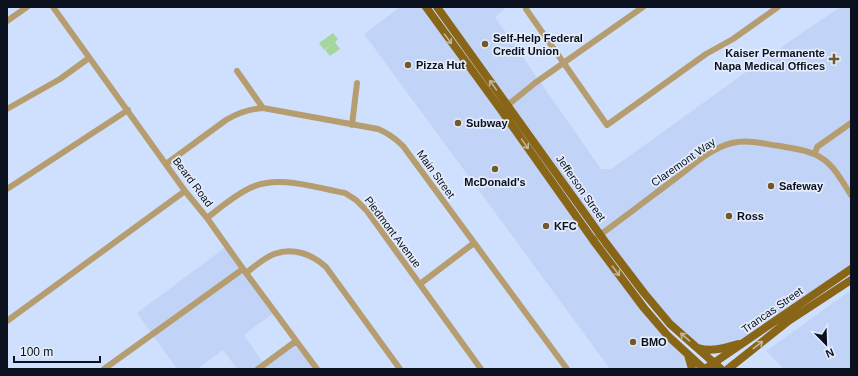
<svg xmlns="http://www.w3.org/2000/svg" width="858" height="376" font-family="Arial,sans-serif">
	<rect width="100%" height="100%" fill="#cfe0fe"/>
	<!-- built -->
	<path fill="#c1d4f8" d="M400,7h26l218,301 43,46 5,15h-82l-246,-335z
		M437,7h70l-12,10 106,152h10l156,-112 73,-50h11v259l-104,72 -22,10 -22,1 -33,-25z
		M227,246l48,66 -31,23 20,29 33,-22 20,27h-80l-14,-19 -26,19h-20l-40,-56z
		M851,290v79h-67l-18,-18z"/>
	<!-- green -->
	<path fill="#a3d79e" d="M333,33l5,6 -3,3 5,7 -10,7 -5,-6 9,-7 -10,7 -5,-7z"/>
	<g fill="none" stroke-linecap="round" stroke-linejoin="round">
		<!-- minor -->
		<path stroke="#b59d70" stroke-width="6" d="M53,7l132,184 22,27 39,55 71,96
			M527,7l-1,2 81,116 99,-71 27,-15 45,-32
			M7,21l20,-14
			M237,71l26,37 115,21c10,4 17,9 25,17l164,223
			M504,108l31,-25 108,-76
			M7,109l53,-30 29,-21
			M352,125l5,-42
			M815,154l2,-7 34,-24
			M166,164l60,-44c12,-7 23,-11 37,-12
			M7,189l121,-79
			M207,218c14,-11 28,-23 43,-30 28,-14 66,0 95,5l11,7 11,11 114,158
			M593,240c28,-20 55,-41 83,-62 16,-12 35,-30 56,-35 16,-4 32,1 48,3 14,3 31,4 43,13 12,8 20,24 28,36
			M246,273c9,-7 18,-15 28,-19 19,-7 38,0 52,13l74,102
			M420,284l54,-41
			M7,321l178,-130
			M104,369l139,-100
			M258,369l38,-28"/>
		<!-- major -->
		<path stroke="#896617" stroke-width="8" d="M426,7l75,103 92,130 51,68 24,28 36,33
			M437,7l169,236 38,50 26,31 51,45
			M698,348c15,4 26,0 40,-4
			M688,355l4,14
			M705,369l146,-100
			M728,369l59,-47 64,-42"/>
	</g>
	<!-- one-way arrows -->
	<defs><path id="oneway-shaft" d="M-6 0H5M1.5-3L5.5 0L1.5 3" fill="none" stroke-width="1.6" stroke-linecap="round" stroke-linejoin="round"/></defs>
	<g stroke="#c0b6a0">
		<use href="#oneway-shaft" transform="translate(448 39) rotate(54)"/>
		<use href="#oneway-shaft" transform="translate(493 85) rotate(-125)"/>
		<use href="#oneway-shaft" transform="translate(525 144) rotate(55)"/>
		<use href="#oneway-shaft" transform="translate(616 271) rotate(53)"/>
		<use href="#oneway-shaft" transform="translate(685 337) rotate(-139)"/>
		<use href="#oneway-shaft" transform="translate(758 345) rotate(-38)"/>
	</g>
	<!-- markers -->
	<g fill="#715929" stroke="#e4ecfc" stroke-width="1.5">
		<circle cx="485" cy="44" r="4"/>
		<path d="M832 53h4v4h4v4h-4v4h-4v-4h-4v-4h4z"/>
		<circle cx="408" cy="65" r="4"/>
		<circle cx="458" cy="123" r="4"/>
		<circle cx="495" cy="169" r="4"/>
		<circle cx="771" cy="186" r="4"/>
		<circle cx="729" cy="216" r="4"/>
		<circle cx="546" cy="226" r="4"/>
		<circle cx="633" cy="342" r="4"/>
	</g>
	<g text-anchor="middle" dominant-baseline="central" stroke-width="3.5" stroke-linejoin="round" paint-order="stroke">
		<!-- poi labels -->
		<g font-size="11" font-weight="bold" fill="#0a101d" stroke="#e4ecfc" text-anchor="start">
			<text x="493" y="38">Self-Help Federal<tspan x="493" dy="13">Credit Union</tspan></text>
			<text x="825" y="53" text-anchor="end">Kaiser Permanente<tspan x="825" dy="13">Napa Medical Offices</tspan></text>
			<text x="416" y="65">Pizza Hut</text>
			<text x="466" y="123">Subway</text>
			<text x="495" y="182" text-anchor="middle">McDonald's</text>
			<text x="779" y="186">Safeway</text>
			<text x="737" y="216">Ross</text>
			<text x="554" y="226">KFC</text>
			<text x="641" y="342">BMO</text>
		</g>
		<!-- street labels -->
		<g font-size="11" fill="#0a101d" stroke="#e4ecfc">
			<text transform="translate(683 162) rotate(-35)">Claremont Way</text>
			<text transform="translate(436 174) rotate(54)">Main Street</text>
			<text transform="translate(193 182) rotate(53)">Beard Road</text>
			<text transform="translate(581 188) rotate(55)">Jefferson Street</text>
			<text transform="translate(393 232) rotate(53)">Piedmont Avenue</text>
			<text transform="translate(772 310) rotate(-35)">Trancas Street</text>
		</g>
	</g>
	<!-- border -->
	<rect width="858" height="376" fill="none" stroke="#0a101d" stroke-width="16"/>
	<!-- north arrow -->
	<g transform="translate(826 344) rotate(157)" stroke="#e4ecfc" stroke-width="3" paint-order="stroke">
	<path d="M0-3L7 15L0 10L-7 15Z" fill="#0a101d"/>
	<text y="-6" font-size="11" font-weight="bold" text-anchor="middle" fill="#0a101d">N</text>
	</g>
	<!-- scale -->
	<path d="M14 356v6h86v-6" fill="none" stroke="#0a101d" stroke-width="2"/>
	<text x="20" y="356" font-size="12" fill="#0a101d" stroke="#e4ecfc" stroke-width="3" paint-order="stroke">100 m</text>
</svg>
